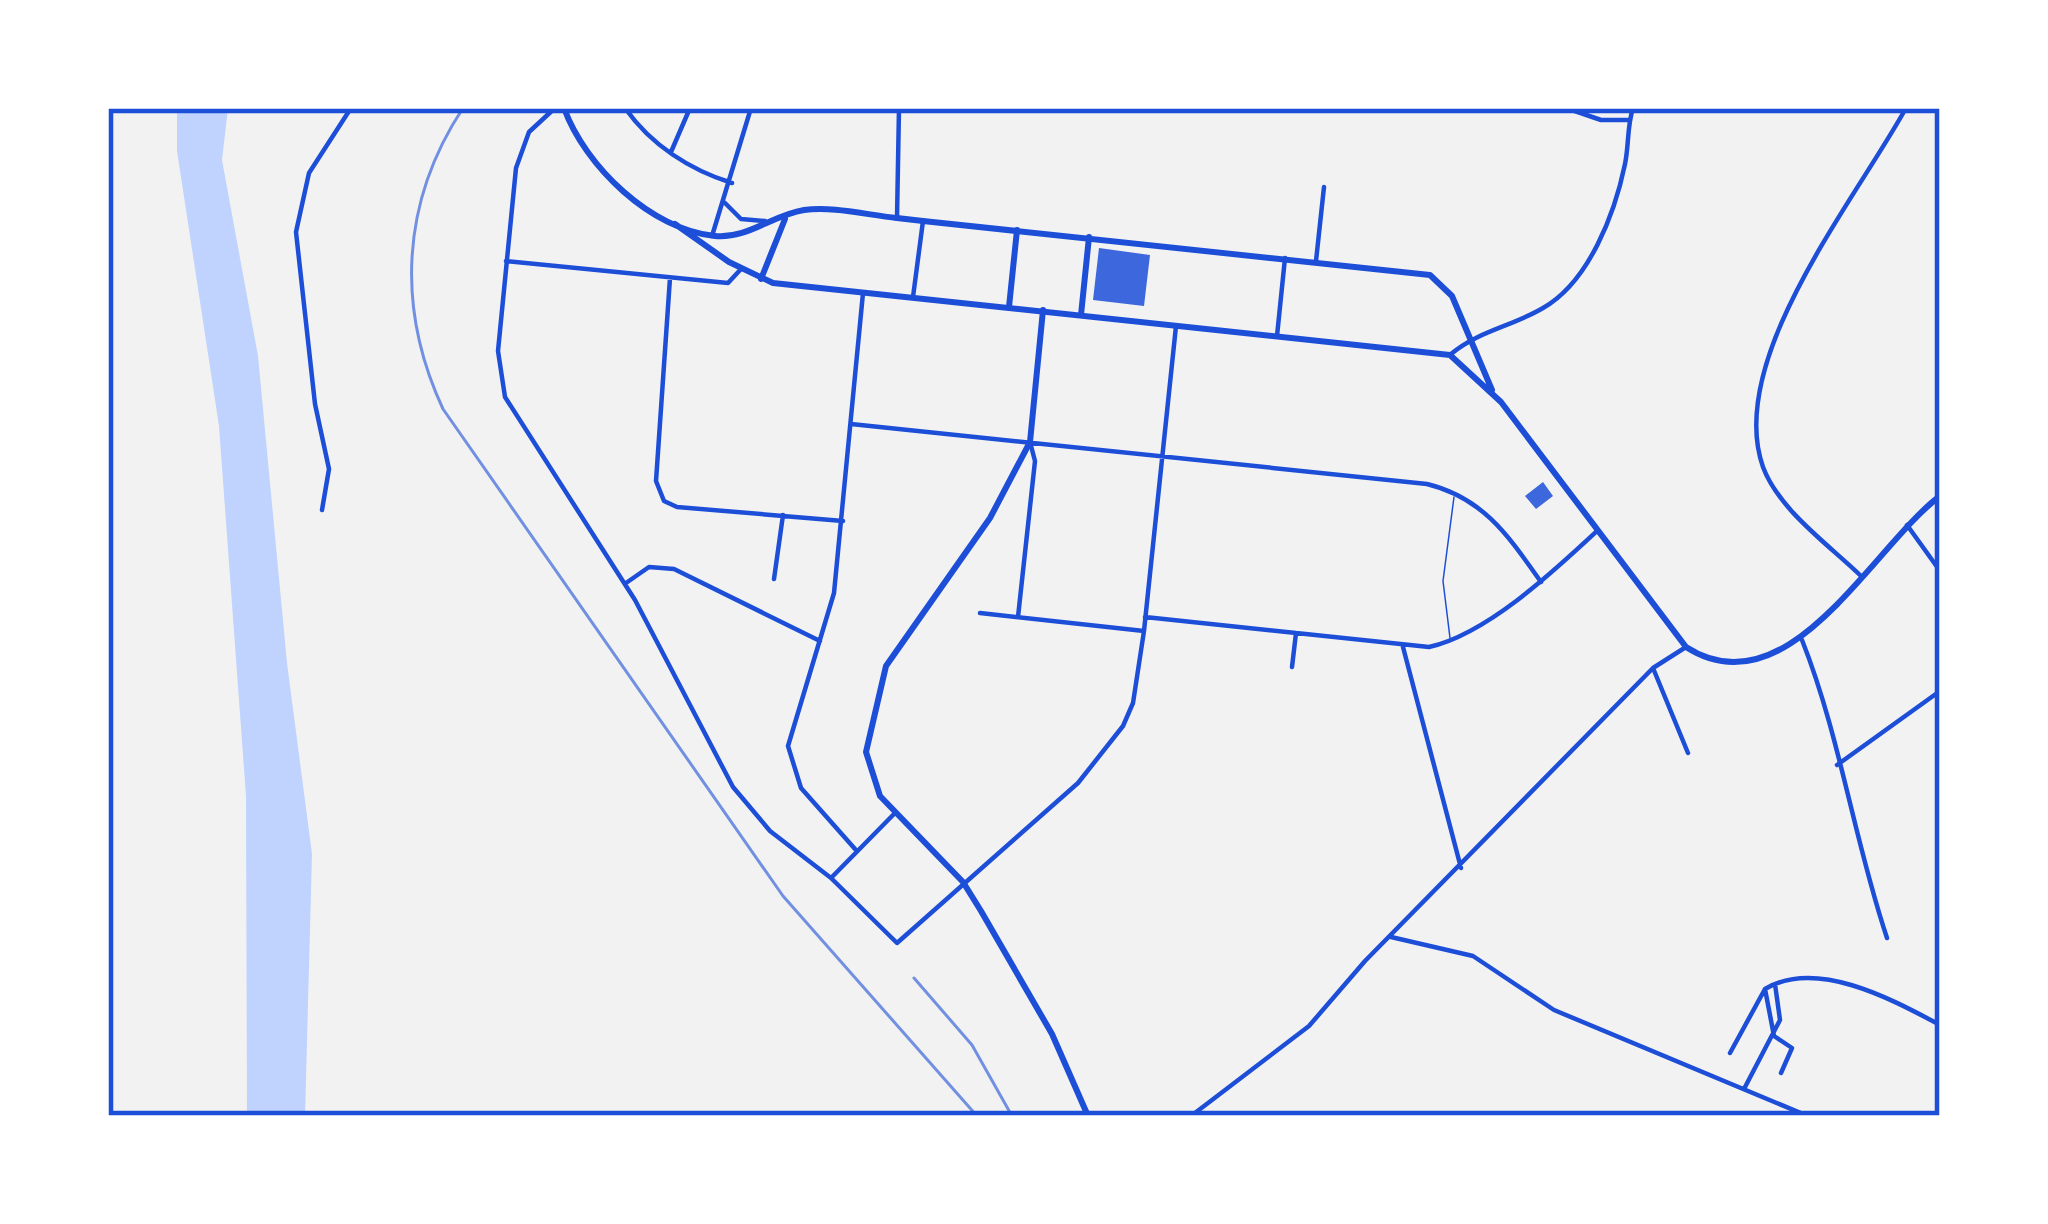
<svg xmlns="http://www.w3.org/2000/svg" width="2048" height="1224" font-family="'Noto Serif',serif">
	<rect width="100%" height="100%" fill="#f2f2f2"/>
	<!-- water -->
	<path fill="#bfd3fe" d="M177,108h51l-6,52 36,196 29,307 25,191 -7,262h-58l-1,-320 -27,-370 -42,-275z"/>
	<!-- building -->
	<path fill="#3d67dc" d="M1099,248l51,7 -6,51 -51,-6z
		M1543,482l10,14 -17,13 -11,-13z"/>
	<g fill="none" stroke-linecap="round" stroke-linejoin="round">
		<!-- service -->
		<path stroke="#1d4ed8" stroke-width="1.5" d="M1450,638l-7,-57 11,-84"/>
		<!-- minor -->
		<path stroke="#1d4ed8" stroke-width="4.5" d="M555,108l-26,24 -13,36 -18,183 7,46 130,203 98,187 37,44 61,47 66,65 181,-160 45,-57 10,-23 11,-72 32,-305
			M625,108c26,37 65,62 107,75
			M1566,108l35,12h28
			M671,152l19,-44
			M725,203l16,16 24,2
			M897,218l2,-110
			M712,236l39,-128
			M506,261l222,22 13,-14
			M1316,261l8,-74
			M670,278l-14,203 8,20 13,6 166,14
			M913,297l10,-76
			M1277,336l8,-78
			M1451,354c27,-23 62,-28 92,-46 46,-26 72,-95 82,-144 4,-19 2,-38 8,-56
			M851,424l576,60c57,14 82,53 114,98
			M322,510l7,-41 -14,-65 -19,-172 13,-59 42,-65
			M1907,525l33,46
			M1861,576c-32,-31 -82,-66 -98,-109 -38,-107 93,-268 143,-359
			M774,579l9,-64
			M626,583l23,-16 25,2 146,72
			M980,613l164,18
			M1018,617l17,-156 -5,-19
			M1145,617l284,30c58,-13 125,-76 168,-116
			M1802,640c38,96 52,200 85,298
			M1403,647l58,221
			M1292,667l4,-34
			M1653,668l35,85
			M1837,765l103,-74
			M855,849l-54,-61 -13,-42 46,-153 29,-300
			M831,878l63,-64
			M1391,937l82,19 81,54 254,106
			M1765,989c52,-31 128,11 175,36
			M1765,989l9,47
			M1774,1036l18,12 -11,25
			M1730,1053l35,-64
			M1744,1089l36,-69 -5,-36
			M1191,1116l118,-90 56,-65 288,-293 33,-21"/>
		<!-- tertiary -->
		<path stroke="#1d4ed8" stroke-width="6" d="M897,218l26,3
			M1009,307l8,-77
			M1043,310l-13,132 -40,76 -104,148 -20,86 14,44 83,86 18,29 71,123 36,82
			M1081,315l8,-78"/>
		<!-- secondary -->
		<path stroke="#1d4ed8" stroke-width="6" d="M564,108c21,58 87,122 151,128 33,3 57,-21 89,-26 29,-4 63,5 93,8
			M923,221l507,54 22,21 40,94
			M675,224l54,38 44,21 677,72 51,47 185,245c102,66 187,-101 254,-151
			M761,279l24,-60"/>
		<!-- rail -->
		<path stroke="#7290e2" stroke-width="3" d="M463,108c-62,94 -67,200 -20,301l340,487 194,220
			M914,978l58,67 40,71"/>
	</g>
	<!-- border -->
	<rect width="2048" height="1224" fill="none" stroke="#ffffff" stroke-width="222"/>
	<rect x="111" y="111" width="1826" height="1002" fill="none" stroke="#1d4ed8" stroke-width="4.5"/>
</svg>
